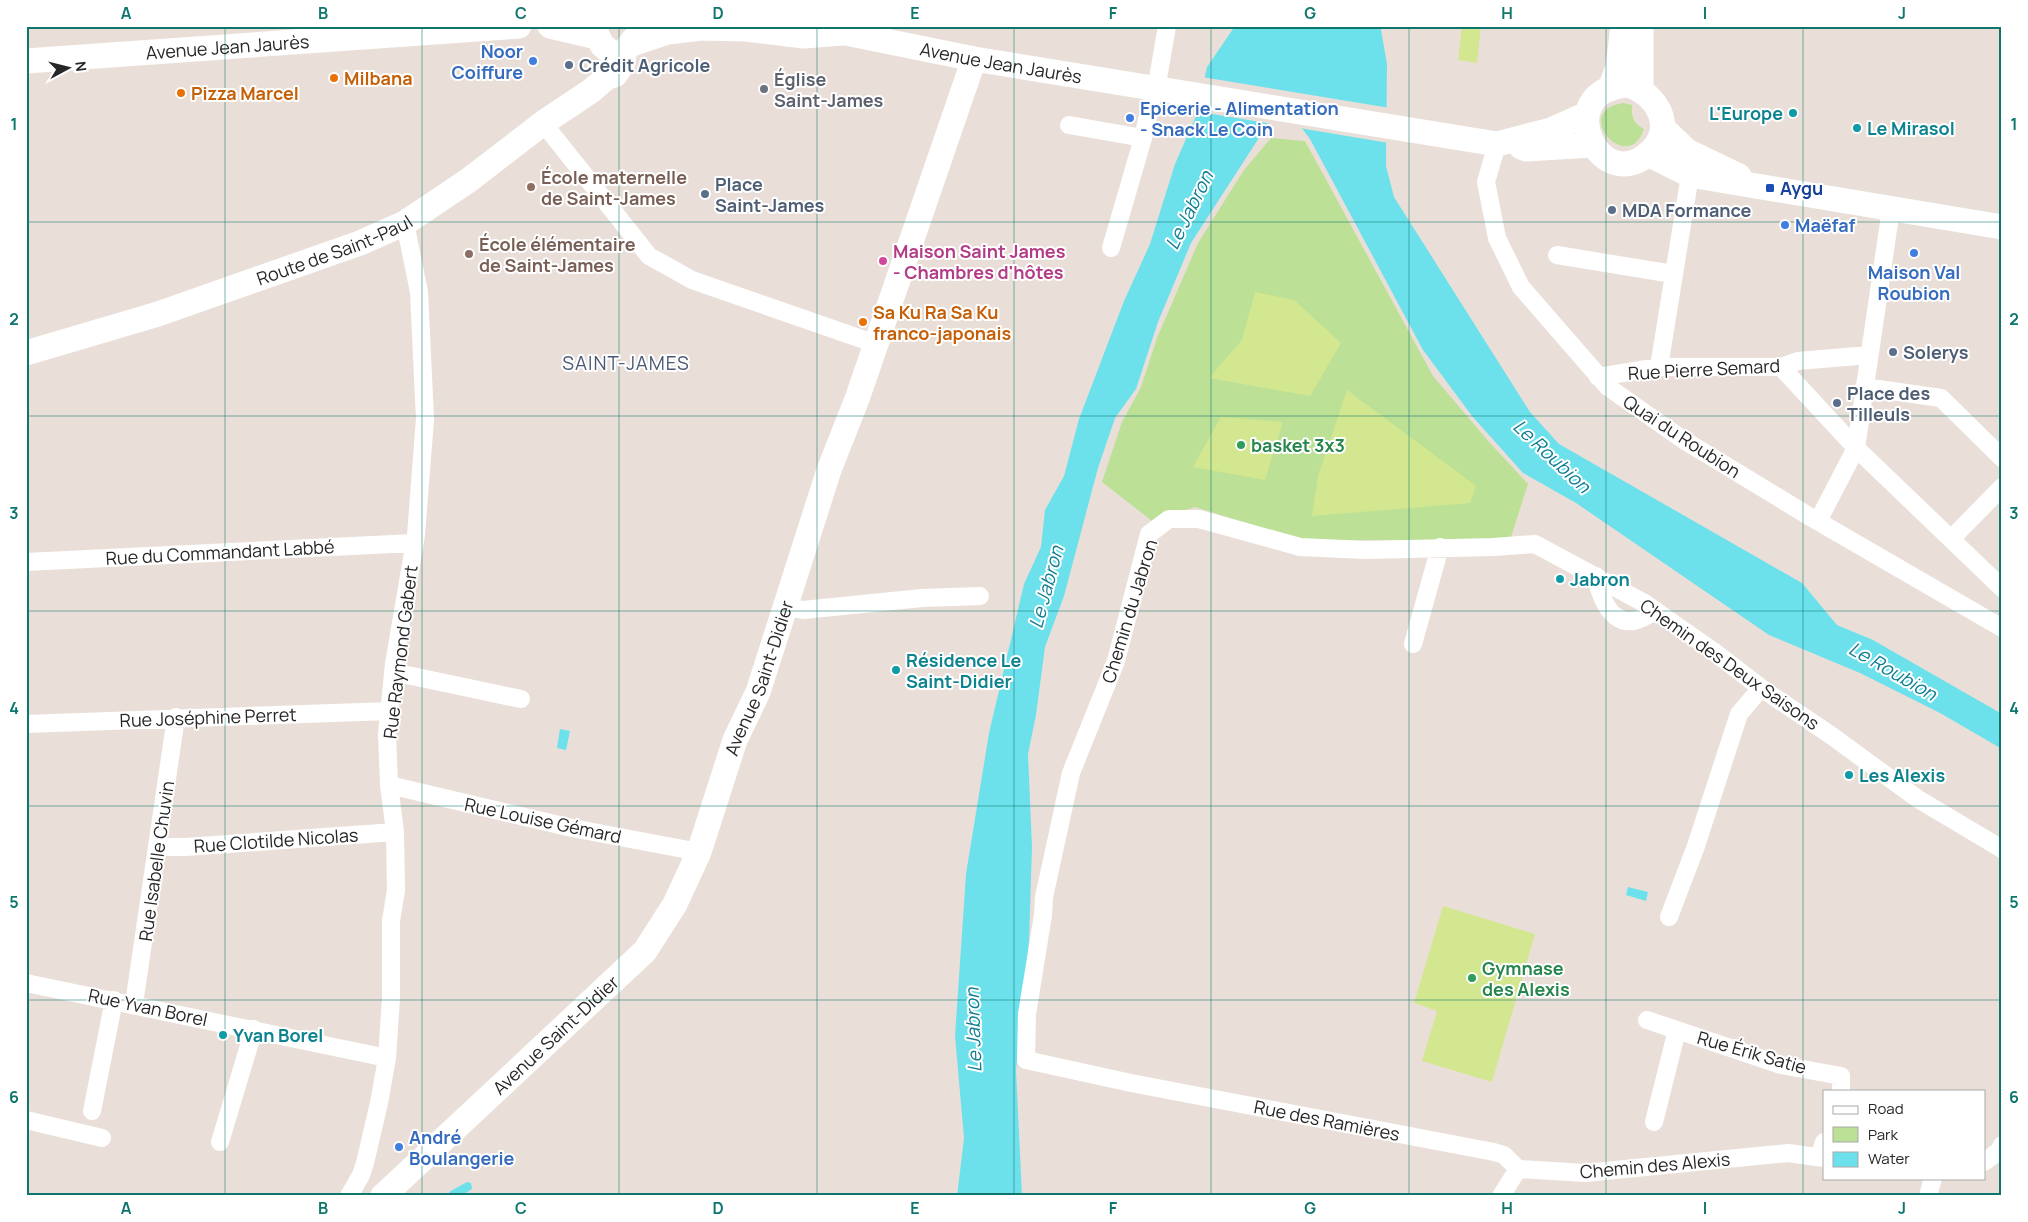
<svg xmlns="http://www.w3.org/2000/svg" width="2028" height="1222" font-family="Manrope,sans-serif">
	<rect width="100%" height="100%" fill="#eadfd8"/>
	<!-- green -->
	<path fill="#bce095" d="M1623,103l9,2c-1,12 2,19 12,24 -16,48 -74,-18 -21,-26z
		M1271,138l34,3 128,235 56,66 39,42 -18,56h-209l-106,-33 -43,14 -50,-39 20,-60 19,-35 16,-49 41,-95 46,-73z"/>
	<!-- pitch -->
	<path fill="#d3e791" d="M1462,26h19l-4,37 -19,-3z
		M1255,292l39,8 47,43 -31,53 -101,-18 33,-38z
		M1347,390l129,96 -6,17 -158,13 6,-40z
		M1221,417l62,5 -18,58 -72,-13z
		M1443,906l92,28 -43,148 -70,-21 15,-50 -23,-8z"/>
	<!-- water -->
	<path fill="#6ce1eb" d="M1235,26h148l-2,4 6,34 -1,102 8,31 136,215 29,32 243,139 35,42 36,15 129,74v35l-62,-36 -80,-40 -91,-38 -193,-132 -53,-30 -51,-57 -49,-66 -113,-211 -19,-25 -16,-1 -84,130 -33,79 -22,67 -21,29 -17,50 -34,128 -19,51 -9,68 -8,39 4,93 -3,94 -13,129 6,126h-65l7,-58 -9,-102 11,-162 23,-141 35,-149 17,-37 4,-37 19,-34 15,-57 45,-118 26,-57 25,-80 21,-48 11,-49z
		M560,729l10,2 -4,19 -9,-2z
		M1628,887l20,5 -2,9 -20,-6z
		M467,1182l4,1 1,6 -11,7h-9l-3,-4z"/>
	<!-- pier -->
	<path fill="#eadfd8" d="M1202,77l188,31 -1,35 -90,-15 -10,-12h-13l-4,8 -77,-13z"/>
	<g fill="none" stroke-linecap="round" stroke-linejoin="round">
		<!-- street -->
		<path stroke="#fff" stroke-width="18" d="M1156,90l11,-64
			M543,123l106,133 43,24 184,64
			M1069,125l74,13
			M1497,144l-11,38 11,56 24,49 87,100 74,52 125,76 195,113
			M1111,248l32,-110 11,-49
			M1557,255l116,19
			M1659,367l31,-192
			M1781,367l75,81 146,140
			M1598,377l61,-10h122l17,-6 71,-6
			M1864,387l77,11 61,60
			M1818,521l38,-73 35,-239
			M1951,539l51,-52
			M26,562l388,-19
			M1596,576c7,34 24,61 59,34
			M786,607l17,3 119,-12 58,-2
			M1413,644l27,-97
			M393,672l128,27
			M26,724l364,-13
			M389,785l183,43 127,24
			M158,847h28l209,-15
			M1669,917l27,-71 43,-132 22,-26
			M26,983l361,75
			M134,1004l42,-287
			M1647,1020l134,45 60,11v15
			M92,1111l22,-111
			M26,1120l76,18
			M1654,1122l23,-92
			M220,1142l34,-113
			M1819,1157l5,-15
			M1984,1162l15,-11 3,-6
			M1518,1169l-14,-14 -10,-3 -363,-69 -105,-23 1,-46 16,-99 1,-18 27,-124 45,-112 33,-127 20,-15h30l101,28 66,3 127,-3 42,-3 111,60 67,47 48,37 71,48 86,63 84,50
			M349,1196l12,-21 4,-12 14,-60 8,-45 4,-60v-77l5,-31 -1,-58 -6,-47 -2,-51 7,-70 22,-129 9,-116 -6,-127 -14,-69
			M1501,1196l17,-27 67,4 203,-20 36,5
			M1928,1196l5,-18"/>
		<!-- secondary -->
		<g stroke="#fff" stroke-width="25">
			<path d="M550,26l47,11"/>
			<path d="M593,26l9,19 11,9 11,-2 9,-12"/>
			<path id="s1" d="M824,26l22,7 128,26 523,85 54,-14 36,-16"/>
			<path d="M632,44l36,-12 33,-4 45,1 58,7 38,-3"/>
			<path id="s2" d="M26,61l493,-35"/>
			<path d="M1629,85c28,10 46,41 23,65 -51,53 -105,-61 -23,-65z"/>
			<path d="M1610,89l8,-22 5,-41"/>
			<path d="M1641,90v-64"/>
			<path d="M1664,129l23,22 52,25"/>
			<path d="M1521,147l5,2 66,-4"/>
			<path d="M1648,154l42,21 312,52"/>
			<path id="s3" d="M26,353l132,-39 202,-71 45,-20 64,-43 74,-57 48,-32 15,-13 9,-3 8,-12 1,-11"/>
			<path id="s4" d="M383,1196l262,-245 30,-47 24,-52 36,-112 23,-48 71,-222 28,-71 117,-340"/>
		</g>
	</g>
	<!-- grid -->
	<path fill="none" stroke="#0f766e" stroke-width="1" stroke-opacity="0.55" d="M225,26v1170M422,26v1170M619,26v1170M817,26v1170M1014,26v1170M1211,26v1170M1409,26v1170M1606,26v1170M1803,26v1170M26,222h1976M26,416h1976M26,611h1976M26,806h1976M26,1000h1976"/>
	<!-- markers -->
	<g fill="#3f7fe0" stroke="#fff" stroke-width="2">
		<circle cx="533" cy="61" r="5"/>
		<circle cx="1130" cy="118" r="5"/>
		<circle cx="1785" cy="225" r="5"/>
		<circle cx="1914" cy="253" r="5"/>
		<circle cx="399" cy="1147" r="5"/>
	</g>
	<g fill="#5c6f8a" stroke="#fff" stroke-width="2">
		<circle cx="569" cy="65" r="5"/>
		<circle cx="705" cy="194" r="5"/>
		<circle cx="1612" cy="210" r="5"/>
		<circle cx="1893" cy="352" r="5"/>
		<circle cx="1837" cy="403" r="5"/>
	</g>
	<g fill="#e8710a" stroke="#fff" stroke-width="2">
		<circle cx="334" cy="78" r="5"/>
		<circle cx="181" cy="93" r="5"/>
		<circle cx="863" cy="322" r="5"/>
	</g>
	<circle fill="#6b7280" stroke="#fff" stroke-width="2" cx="764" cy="89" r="5"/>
	<g fill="#0f9aa8" stroke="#fff" stroke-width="2">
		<circle cx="1793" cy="113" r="5"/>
		<circle cx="1857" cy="128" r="5"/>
		<circle cx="1560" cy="579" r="5"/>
		<circle cx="896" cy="670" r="5"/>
		<circle cx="1849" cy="775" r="5"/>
		<circle cx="223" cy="1035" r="5"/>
	</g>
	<g fill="#8d6e63" stroke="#fff" stroke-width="2">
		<circle cx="531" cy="187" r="5"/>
		<circle cx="469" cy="254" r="5"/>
	</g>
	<rect fill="#1a4fb4" stroke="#fff" stroke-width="2" x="1765" y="183" width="10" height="10" rx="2.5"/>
	<circle fill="#d1479c" stroke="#fff" stroke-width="2" cx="883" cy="261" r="5"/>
	<g fill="#2e9e5b" stroke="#fff" stroke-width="2">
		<circle cx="1241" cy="445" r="5"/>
		<circle cx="1472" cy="978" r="5"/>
	</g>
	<g text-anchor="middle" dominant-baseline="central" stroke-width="4" stroke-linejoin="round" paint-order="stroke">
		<!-- street labels -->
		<g font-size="18" fill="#272727" stroke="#fff">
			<text stroke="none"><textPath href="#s2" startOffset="202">Avenue Jean Jaurès</textPath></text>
			<text stroke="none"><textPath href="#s1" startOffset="181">Avenue Jean Jaurès</textPath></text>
			<text stroke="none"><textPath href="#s3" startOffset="325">Route de Saint-Paul</textPath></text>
			<text transform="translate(1704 369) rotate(-3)">Rue Pierre Semard</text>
			<text transform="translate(1682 436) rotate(33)">Quai du Roubion</text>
			<text transform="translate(220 552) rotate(-3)">Rue du Commandant Labbé</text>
			<text transform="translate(1129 611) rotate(-73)">Chemin du Jabron</text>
			<text transform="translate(400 652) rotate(-83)">Rue Raymond Gabert</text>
			<text transform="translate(1730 664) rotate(35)">Chemin des Deux Saisons</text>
			<text stroke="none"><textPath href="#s4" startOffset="656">Avenue Saint-Didier</textPath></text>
			<text transform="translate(208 717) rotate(-2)">Rue Joséphine Perret</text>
			<text transform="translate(543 820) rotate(12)">Rue Louise Gémard</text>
			<text transform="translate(276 840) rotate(-4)">Rue Clotilde Nicolas</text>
			<text transform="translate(156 861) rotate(-82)">Rue Isabelle Chuvin</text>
			<text transform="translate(148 1007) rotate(12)">Rue Yvan Borel</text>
			<text stroke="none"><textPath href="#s4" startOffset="236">Avenue Saint-Didier</textPath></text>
			<text transform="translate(1752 1052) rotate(16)">Rue Érik Satie</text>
			<text transform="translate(1327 1120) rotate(11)">Rue des Ramières</text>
			<text transform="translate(1655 1165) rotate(-5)">Chemin des Alexis</text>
		</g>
		<!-- shop labels -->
		<g font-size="18" font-weight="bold" fill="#366cbe" stroke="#fff" text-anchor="start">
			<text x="523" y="51" text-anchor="end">Noor<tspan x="523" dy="21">Coiffure</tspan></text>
			<text x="1140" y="108">Epicerie - Alimentation<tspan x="1140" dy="21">- Snack Le Coin</tspan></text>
			<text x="1795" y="225">Maëfaf</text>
			<text x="1914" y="272" text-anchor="middle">Maison Val<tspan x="1914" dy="21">Roubion</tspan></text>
			<text x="409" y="1137">André<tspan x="409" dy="21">Boulangerie</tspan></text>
		</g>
		<!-- service labels -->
		<g font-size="18" font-weight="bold" fill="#4e5e75" stroke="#fff" text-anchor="start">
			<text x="579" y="65">Crédit Agricole</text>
			<text x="715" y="184">Place<tspan x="715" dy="21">Saint-James</tspan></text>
			<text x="1622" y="210">MDA Formance</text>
			<text x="1903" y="352">Solerys</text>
			<text x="1847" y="393">Place des<tspan x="1847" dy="21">Tilleuls</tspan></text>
		</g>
		<!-- food labels -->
		<g font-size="18" font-weight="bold" fill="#c56008" stroke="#fff" text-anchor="start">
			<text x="344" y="78">Milbana</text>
			<text x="191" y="93">Pizza Marcel</text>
			<text x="873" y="312">Sa Ku Ra Sa Ku<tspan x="873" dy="21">franco-japonais</tspan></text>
		</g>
		<!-- worship labels -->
		<g font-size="18" font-weight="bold" fill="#5b616d" stroke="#fff" text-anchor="start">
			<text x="774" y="79">Église<tspan x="774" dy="21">Saint-James</tspan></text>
		</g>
		<!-- culture labels -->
		<g font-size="18" font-weight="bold" fill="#0d838f" stroke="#fff" text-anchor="start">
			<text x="1783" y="113" text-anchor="end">L'Europe</text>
			<text x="1867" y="128">Le Mirasol</text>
			<text x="1570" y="579">Jabron</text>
			<text x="906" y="660">Résidence Le<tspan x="906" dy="21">Saint-Didier</tspan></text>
			<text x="1859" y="775">Les Alexis</text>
			<text x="233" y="1035">Yvan Borel</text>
		</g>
		<!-- education labels -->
		<g font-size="18" font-weight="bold" fill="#785e54" stroke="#fff" text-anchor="start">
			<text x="541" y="177">École maternelle<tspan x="541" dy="21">de Saint-James</tspan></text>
			<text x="479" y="244">École élémentaire<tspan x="479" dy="21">de Saint-James</tspan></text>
		</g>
		<!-- transit labels -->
		<g font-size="18" font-weight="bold" fill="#164399" stroke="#fff" text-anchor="start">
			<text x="1780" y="188">Aygu</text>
		</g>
		<!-- hotel labels -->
		<g font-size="18" font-weight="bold" fill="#b23c85" stroke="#fff" text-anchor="start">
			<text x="893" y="251">Maison Saint James<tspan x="893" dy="21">- Chambres d'hôtes</tspan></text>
		</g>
		<!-- leisure labels -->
		<g font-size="18" font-weight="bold" fill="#27864d" stroke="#fff" text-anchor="start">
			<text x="1251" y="445">basket 3x3</text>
			<text x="1482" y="968">Gymnase<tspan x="1482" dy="21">des Alexis</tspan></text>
		</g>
		<!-- water labels -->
		<g font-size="19" font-style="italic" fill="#107d92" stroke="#fff">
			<text transform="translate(1189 210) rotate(-64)">Le Jabron</text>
			<text transform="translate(1552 456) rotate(43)">Le Roubion</text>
			<text transform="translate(1046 587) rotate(-75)">Le Jabron</text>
			<text transform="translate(1893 671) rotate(30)">Le Roubion</text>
			<text transform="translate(973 1030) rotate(-92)">Le Jabron</text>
		</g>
		<!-- neighbourhood labels -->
		<g font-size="19" letter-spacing="1" fill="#495976" stroke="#fff">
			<text x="626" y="363">SAINT-JAMES</text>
		</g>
	</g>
	<!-- border -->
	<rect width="2028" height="1222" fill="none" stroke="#ffffff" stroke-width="55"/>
	<!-- legend -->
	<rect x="1823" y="1090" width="162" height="90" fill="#ffffff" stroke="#a9a9a9"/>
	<rect x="1833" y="1106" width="25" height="8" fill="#ffffff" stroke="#a9a9a9"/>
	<text x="1868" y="1114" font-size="15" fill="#272727">Road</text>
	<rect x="1833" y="1127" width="25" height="15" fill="#bce095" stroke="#a9a9a9"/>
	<text x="1868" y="1140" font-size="15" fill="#272727">Park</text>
	<rect x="1833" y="1152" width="25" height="15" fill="#6ce1eb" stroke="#a9a9a9"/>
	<text x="1868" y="1164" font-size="15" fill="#272727">Water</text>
	<!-- north arrow -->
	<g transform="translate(68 68) rotate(83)" stroke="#ffffff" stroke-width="4" paint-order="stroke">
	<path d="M0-4L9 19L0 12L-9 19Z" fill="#272727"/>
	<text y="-8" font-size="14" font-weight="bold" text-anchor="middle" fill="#272727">N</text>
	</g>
	<rect x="28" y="28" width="1972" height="1166" fill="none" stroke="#0f766e" stroke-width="2"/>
	<g font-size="16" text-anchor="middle" font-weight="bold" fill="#0f766e">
		<text x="126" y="19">A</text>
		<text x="323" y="19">B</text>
		<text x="521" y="19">C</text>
		<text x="718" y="19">D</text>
		<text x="915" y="19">E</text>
		<text x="1113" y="19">F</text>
		<text x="1310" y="19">G</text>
		<text x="1507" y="19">H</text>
		<text x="1705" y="19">I</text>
		<text x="1902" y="19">J</text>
		<text x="14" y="130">1</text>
		<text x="2014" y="130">1</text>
		<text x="14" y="325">2</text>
		<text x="2014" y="325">2</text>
		<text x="14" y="519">3</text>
		<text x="2014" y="519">3</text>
		<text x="14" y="714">4</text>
		<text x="2014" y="714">4</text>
		<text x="14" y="908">5</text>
		<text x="2014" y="908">5</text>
		<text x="14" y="1103">6</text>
		<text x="2014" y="1103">6</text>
		<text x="126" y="1214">A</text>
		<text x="323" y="1214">B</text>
		<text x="521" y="1214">C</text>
		<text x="718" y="1214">D</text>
		<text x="915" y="1214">E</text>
		<text x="1113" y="1214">F</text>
		<text x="1310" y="1214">G</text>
		<text x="1507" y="1214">H</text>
		<text x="1705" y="1214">I</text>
		<text x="1902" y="1214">J</text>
	</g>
</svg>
